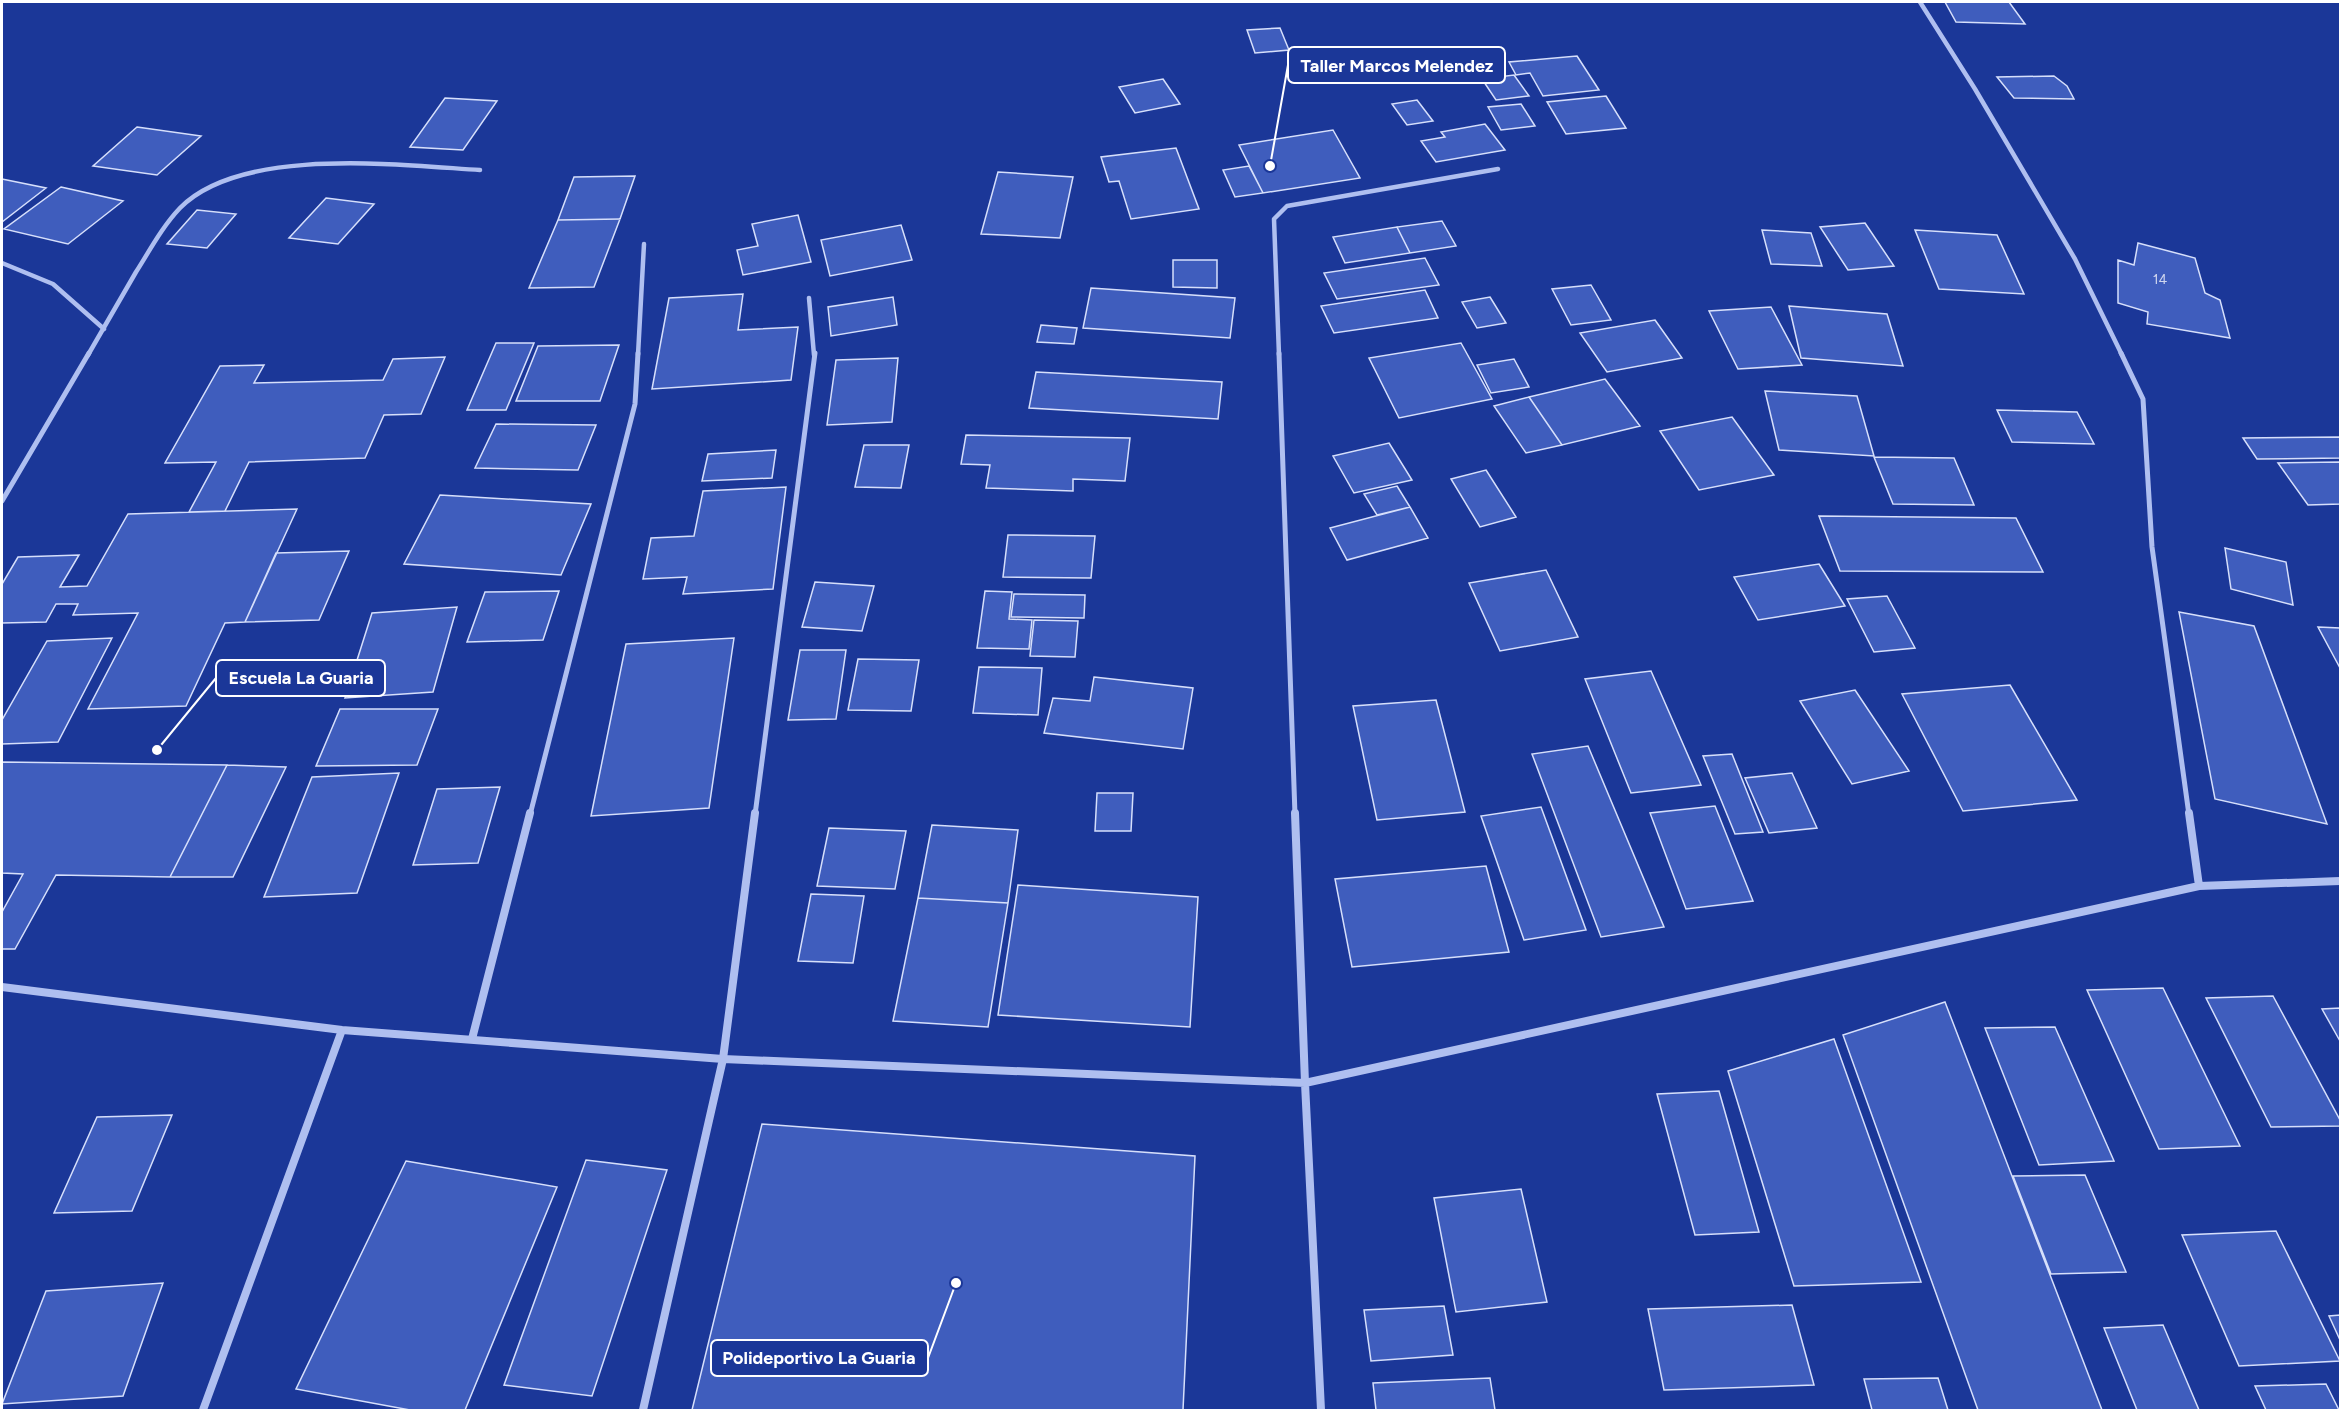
<svg xmlns="http://www.w3.org/2000/svg" width="2342" height="1412" font-family="Figtree,sans-serif">
	<rect width="100%" height="100%" fill="#1b3798"/>
	<!-- building -->
	<path fill="#3f5dbd" stroke="#d6dffb" stroke-width="1.5" d="M1945,2h64l16,22 -69,-2z
		M1280,28l9,22 -34,3 -8,-23z
		M1577,56l22,34 -56,6 -13,-23 -14,2 -7,-13z
		M1514,75l15,21 -33,4 -14,-21z
		M2054,76l13,10 7,13 -60,-1 -17,-21z
		M1163,79l17,25 -45,9 -16,-26z
		M1606,96l20,32 -60,6 -19,-32z
		M445,98l52,3 -34,49 -53,-3z
		M1417,100l16,21 -26,4 -15,-21z
		M1521,104l14,22 -34,4 -13,-23z
		M1485,124l20,26 -69,12 -15,-21 24,-4 -4,-5z
		M137,127l64,9 -44,39 -64,-9z
		M1333,130l27,48 -97,15 -24,-48z
		M1176,148l23,61 -68,10 -12,-38 -10,1 -8,-25z
		M1249,166l14,27 -28,4 -12,-27z
		M998,172l75,5 -13,61 -79,-4z
		M635,176l-15,43 -62,1 16,-43z
		M2,179l44,9 -44,34z
		M61,187l62,14 -55,43 -64,-15z
		M326,198l48,6 -36,40 -49,-6z
		M197,210l39,4 -29,34 -40,-4z
		M798,215l13,47 -68,13 -6,-25 21,-4 -6,-22z
		M620,219l-26,68 -65,1 29,-68z
		M1442,221l14,25 -46,7 -13,-26z
		M1865,223l29,43 -46,4 -28,-43z
		M901,225l11,35 -82,16 -9,-36z
		M1397,227l13,26 -65,10 -12,-26z
		M1762,230l49,3 11,33 -51,-2z
		M1915,230l82,5 27,59 -85,-5z
		M2138,243l57,15 10,35 15,7 10,38 -83,-14 1,-12 -30,-9v-43l16,5z
		M1425,258l14,27 -102,14 -13,-26z
		M1173,260h44v28l-44,-1z
		M1591,285l20,35 -40,5 -19,-36z
		M1091,288l144,10 -5,40 -147,-10z
		M1425,290l13,28 -104,15 -13,-27z
		M743,294l-5,36 60,-3 -7,53 -139,9 17,-91z
		M893,297l4,28 -66,11 -3,-29z
		M1490,297l16,26 -29,5 -15,-26z
		M1789,306l98,8 16,52 -102,-8z
		M1771,307l31,58 -64,4 -29,-58z
		M1655,320l27,38 -75,14 -27,-39z
		M1041,325l36,3 -3,16 -37,-2z
		M496,343h38l-28,67h-39z
		M1461,343l31,56 -93,19 -30,-60z
		M619,345l-19,56h-84l22,-55z
		M445,357l-24,57 -37,1 -19,43 -116,4 -24,49 -36,1 27,-50 -51,1 55,-97 44,-1 -10,18 129,-3 10,-21z
		M898,358l-6,64 -65,3 9,-65z
		M1514,359l15,28 -38,6 -14,-28z
		M1036,372l186,10 -4,37 -189,-11z
		M1605,379l35,47 -78,19 -33,-48z
		M1765,391l92,5 17,60 -95,-6z
		M1529,397l33,48 -36,8 -32,-47z
		M1997,410l80,2 17,32 -82,-2z
		M1732,417l42,58 -75,15 -39,-59z
		M496,424l100,1 -18,45 -103,-2z
		M966,435l164,3 -5,43 -52,-2v12l-87,-3 4,-23 -29,-1z
		M2340,437v21l-83,1 -14,-21z
		M1389,443l23,37 -58,13 -21,-37z
		M864,445h45l-8,43 -46,-1z
		M776,450l-4,28 -70,3 6,-27z
		M1874,457l80,1 20,47 -81,-1z
		M2340,462v42l-32,1 -30,-42z
		M1486,470l30,47 -36,10 -29,-48z
		M1397,486l13,21 -33,8 -13,-21z
		M786,487l-13,102 -90,5 4,-17 -44,2 8,-41 43,-2 9,-45z
		M440,495l151,9 -30,71 -157,-11z
		M1410,507l18,31 -81,22 -17,-32z
		M297,509l-52,113 -20,1 -39,83 -98,3 50,-96 -65,2 5,-11h-22l-10,18 -44,1v-39l16,-27 61,-2 -19,32 27,-1 41,-72z
		M1819,516l197,2 27,54 -203,-1z
		M1008,535l87,1 -4,42 -88,-1z
		M2225,548l61,14 7,43 -62,-16z
		M349,551l-30,69 -74,2 31,-69z
		M1819,564l26,42 -87,14 -24,-43z
		M1546,570l32,67 -78,14 -31,-68z
		M815,582l59,4 -12,45 -60,-4z
		M559,591l-16,49 -76,2 18,-50z
		M985,591l27,1 -3,27 23,1 -3,29 -52,-1z
		M1014,594l71,1 -1,23 -73,-1z
		M1887,596l28,52 -41,4 -27,-53z
		M457,607l-24,85 -88,6 27,-85z
		M2179,612l75,14 73,198 -112,-25z
		M1034,620l44,1 -3,36 -45,-1z
		M2318,627l22,1v40z
		M112,638l-54,104 -56,2v-24l45,-79z
		M734,638l-25,170 -118,8 35,-172z
		M800,650h46l-10,69 -48,1z
		M858,659l61,1 -8,51 -63,-1z
		M979,667l63,1 -4,47 -65,-2z
		M1651,671l50,114 -70,8 -46,-114z
		M1094,677l99,11 -10,61 -139,-16 9,-35 37,3z
		M2010,685l67,115 -114,11 -61,-117z
		M1855,690l54,81 -57,13 -52,-83z
		M1436,700l29,112 -88,8 -24,-114z
		M340,709h98l-21,56 -101,1z
		M1588,746l76,181 -63,10 -69,-183z
		M1732,754l31,78 -28,2 -32,-78z
		M2,762l225,3 -57,112 -114,-2 -41,74h-13v-37l21,-38 -21,-1z
		M227,765l59,2 -53,110h-63z
		M399,773l-42,120 -93,4 48,-120z
		M1792,773l25,55 -48,5 -24,-55z
		M500,787l-22,76 -65,2 24,-76z
		M1097,793h36l-2,38h-36z
		M1715,806l38,95 -67,8 -36,-96z
		M1541,807l45,123 -62,10 -43,-124z
		M932,825l86,5 -10,73 -90,-5z
		M829,828l77,3 -11,58 -78,-3z
		M1486,866l23,86 -157,15 -17,-88z
		M1018,885l180,12 -8,130 -192,-12z
		M811,894l53,2 -11,67 -55,-2z
		M918,898l90,5 -20,124 -95,-6z
		M2163,988l77,158 -81,3 -72,-159z
		M2273,996l67,124v6l-69,1 -65,-129z
		M1945,1002l157,408h-124l-135,-375z
		M2340,1008v33l-18,-32z
		M2055,1027l59,134 -75,4 -54,-137z
		M1834,1039l87,243 -127,4 -66,-215z
		M1719,1091l40,141 -64,3 -38,-141z
		M172,1115l-40,96 -78,2 43,-96z
		M762,1124l433,32 -12,254h-491z
		M586,1160l81,10 -75,226 -88,-11z
		M406,1161l151,26 -92,223h-55l-114,-21z
		M2085,1175l41,97 -75,2 -38,-98z
		M1521,1189l26,113 -91,10 -22,-114z
		M2276,1231l64,130 -101,5 -57,-131z
		M163,1283l-40,113 -121,8 44,-113z
		M1792,1305l22,80 -150,5 -16,-81z
		M1444,1306l9,49 -82,6 -7,-51z
		M2340,1315v25l-11,-24z
		M2163,1325l36,85h-62l-33,-82z
		M1490,1378l5,32h-119l-3,-27z
		M1938,1378l10,32h-76l-8,-31z
		M2326,1384l13,26h-73l-11,-24z"/>
	<g fill="none" stroke-linecap="round" stroke-linejoin="round">
		<!-- minor-far2 -->
		<path stroke="#afbff0" stroke-width="4.5" d="M1920,2l55,87 100,170 47,96
			M2,263l51,21 51,45
			M809,298l5,57
			M88,355c16,-28 32,-55 48,-83 14,-22 26,-45 44,-64 61,-62 219,-43 300,-38
			M638,355l6,-111
			M1279,355l-5,-136 13,-13 211,-37"/>
		<!-- minor-far1 -->
		<path stroke="#afbff0" stroke-width="5" d="M1279,353l16,462
			M2121,353l22,46 9,148 37,268
			M2,501l87,-148
			M530,815l105,-411 3,-51
			M755,815l60,-462"/>
		<!-- minor -->
		<path stroke="#afbff0" stroke-width="8" d="M1295,813l10,270 16,327
			M2189,813l10,73
			M2,987l340,43 381,29 582,24 894,-197 141,-5
			M472,1039l58,-226
			M203,1410l139,-380
			M643,1410l80,-351 32,-246"/>
	</g>
	<g text-anchor="middle" dominant-baseline="central" stroke-width="6" stroke-linejoin="round" paint-order="stroke">
		<!-- number labels -->
		<g font-size="14" fill="#cfd6ee">
			<text x="2160" y="279">14</text>
		</g>
	</g>
	<!-- callouts -->
	<path fill="none" stroke="#fff" stroke-width="2" d="M1270 166L1288 65M157 750L216 678M956 1283L928 1358"/>
	<g fill="#fff" stroke="#1b3798" stroke-width="2">
		<circle cx="1270" cy="166" r="6"/>
		<circle cx="157" cy="750" r="6"/>
		<circle cx="956" cy="1283" r="6"/>
	</g>
	<g fill="#1b3798" stroke="#fff" stroke-width="2">
		<rect x="1288" y="47" width="217" height="36" rx="6"/>
		<rect x="216" y="660" width="169" height="36" rx="6"/>
		<rect x="711" y="1340" width="217" height="36" rx="6"/>
	</g>
	<g font-size="18" text-anchor="middle" font-weight="bold" fill="#fff">
		<text x="1397" y="72">Taller Marcos Melendez</text>
		<text x="301" y="684">Escuela La Guaria</text>
		<text x="819" y="1364">Polideportivo La Guaria</text>
	</g>
	<!-- border -->
	<rect width="2342" height="1412" fill="none" stroke="#ffffff" stroke-width="6"/>
</svg>
